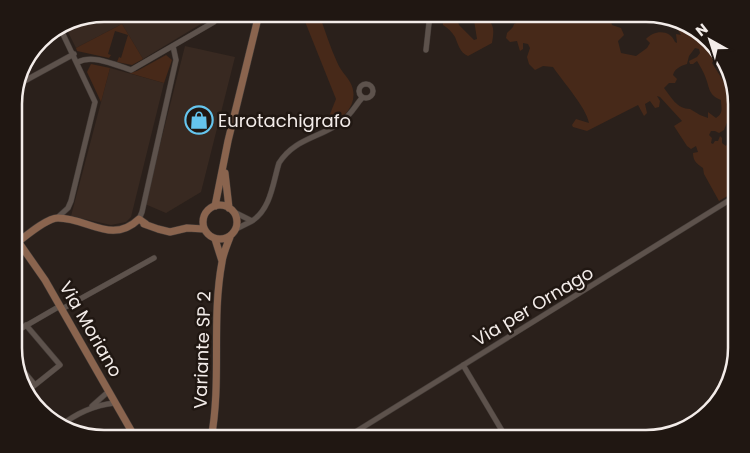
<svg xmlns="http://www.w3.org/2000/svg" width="750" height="453" font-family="Poppins,sans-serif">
	<rect width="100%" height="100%" fill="#2a201b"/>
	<!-- built -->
	<path fill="#382921" d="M104,14h106l-1,5 -66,40 -21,-35 -46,24 -10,-20z
		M185,46l50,11 -34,135 -35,21 -21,-9z
		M110,68l54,15 -33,134 -5,5 -15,3 -40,-9z"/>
	<!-- green -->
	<path fill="#472919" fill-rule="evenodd" d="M302,14h17c6,16 11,33 18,48 3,8 9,13 13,20 10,18 -3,33 -17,43h-4l-1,-6 8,-20z
		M437,14h23l-3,5 2,6 15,15 3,-1 -4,-25h4c3,5 5,4 10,6 9,4 6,16 5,23l-24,13c-8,-3 -10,-12 -13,-19 -3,-5 -7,-9 -12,-12v-5z
		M522,14h90l-2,5 2,6 9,3 3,7 -6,6 3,12 15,3 11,-8 3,-5 -4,-4c8,-9 24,-10 29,3l2,1 -1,-9 5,1 -6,-10h7v-1l9,2 27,27 -6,10 24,38v30l-4,-4 -1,-6 -3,-1 -4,10 -5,3 -4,-2h-4l-2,4 3,3 -1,5 2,1 2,-3h3l2,-5 2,2v5l4,3 3,-6 7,2v49l-17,10 -15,-27 -1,-6c-6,-4 -10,-7 -10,-15l5,-1 -2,-6 -5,3 -4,-3 -13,-20 8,-5 -22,-24 -3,-1 3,5 -1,6 -4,1 -5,-7 -5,3 2,9 -3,3 -6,-11 -51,26 -14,-4 -1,-2 4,-6 13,4c-3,-16 -26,-41 -36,-56l-10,-1 -8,4 -6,-6 -2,-7 3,-9 -2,-4 -5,-1v6l-3,2 -3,-10 -7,1 -4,-4 1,-5 6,-6 1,-3 9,-4zM695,48l4,1 1,4 -3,4 -8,4 1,3h3l4,-3c3,5 6,10 8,15 5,12 3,19 16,24 0,8 3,13 -5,18l-8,-6v6l-8,-3 -10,-6c-13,0 -19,-12 -26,-21l5,-5h6l2,-4 -4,-4c2,-7 8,-9 14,-11l2,-8z
		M122,24l21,35 -11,6 -15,-3 2,-5 2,1 7,-23 -13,-4 -7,23 3,1 -2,3 -32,-7 -1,-3z
		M166,55l6,5 -8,23 -35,-10 8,-2z
		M91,64l19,4 -9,34 -14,-30z"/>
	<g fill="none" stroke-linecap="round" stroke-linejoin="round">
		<!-- street casing -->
		<g stroke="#443c38" stroke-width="6">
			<path id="street" d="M426,50l4,-36
				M78,62c15,-8 37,3 53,8l83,-48 2,-8
				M359 91a7 7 0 1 1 14 0a7 7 0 1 1-14 0Z
				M19,84l55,-30
				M234,212l18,9 -16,8
				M57,218l11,-10 3,-7 24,-99 -34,-72
				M139,219l3,-7 34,-152 -3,-14
				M252,221c19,-12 21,-39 27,-58 16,-25 41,-25 62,-41 9,-6 14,-16 21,-24
				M62,309l92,-51
				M15,332l45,-26
				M15,361l20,24 25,-20 -34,-40
				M463,365l44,74
				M26,392l9,-7
				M92,406l17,-15
				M59,427c16,-13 36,-22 56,-24
				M344,439l392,-243"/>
		</g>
		<!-- secondary casing -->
		<g stroke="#443c38" stroke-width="8">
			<path id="secondary" d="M225,173l4,35
				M203 222a17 17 0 1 1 34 0a17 17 0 1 1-34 0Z
				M215,206l13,-65 31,-127
				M144,224l14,5 12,3 17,-4 17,1
				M15,237l30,43 91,159
				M215,239l7,22
				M18,242c9,-7 29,-24 40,-24 30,0 54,27 81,1l7,5
				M211,439c11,-58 0,-118 11,-177 1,-8 5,-17 8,-25"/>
		</g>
		<!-- street -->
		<use href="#street" stroke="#5d524c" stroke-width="5"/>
		<!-- secondary -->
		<use href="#secondary" stroke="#8a644e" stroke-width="7"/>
	</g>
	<!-- icons -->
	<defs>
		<g id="shop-ring" transform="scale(1.4375)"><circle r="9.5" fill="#201712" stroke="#65c5ee" stroke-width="1.5"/><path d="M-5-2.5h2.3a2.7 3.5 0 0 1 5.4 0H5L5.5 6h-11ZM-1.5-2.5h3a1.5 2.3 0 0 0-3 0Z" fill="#65c5ee"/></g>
	</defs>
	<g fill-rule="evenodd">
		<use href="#shop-ring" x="199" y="120"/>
	</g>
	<g text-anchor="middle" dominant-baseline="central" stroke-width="5" stroke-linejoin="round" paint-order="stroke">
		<!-- poi labels -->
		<g font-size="18" fill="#f3ece9" stroke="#201712" text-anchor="start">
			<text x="218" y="120">Eurotachigrafo</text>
		</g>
		<!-- street labels -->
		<g font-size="18" fill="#f3ece9" stroke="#201712">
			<text transform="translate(533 306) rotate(-31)">Via per Ornago</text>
			<text transform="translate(91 329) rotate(60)">Via Moriano</text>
			<text transform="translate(202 350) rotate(-88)">Variante SP 2</text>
		</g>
	</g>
	<!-- crop -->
	<path d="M0 0H750V453H0ZM104 22H646A82 82 0 0 1 728 104V348A82 82 0 0 1 646 430H104A82 82 0 0 1 22 348V104A82 82 0 0 1 104 22Z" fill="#201712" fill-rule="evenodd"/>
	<path fill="none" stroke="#f3ece9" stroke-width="2.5" d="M104 22H646A82 82 0 0 1 728 104V348A82 82 0 0 1 646 430H104A82 82 0 0 1 22 348V104A82 82 0 0 1 104 22Z"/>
	<!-- north arrow -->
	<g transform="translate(710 40) rotate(321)" stroke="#201712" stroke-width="4" paint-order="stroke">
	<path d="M0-4L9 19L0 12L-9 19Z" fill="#f3ece9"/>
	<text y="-8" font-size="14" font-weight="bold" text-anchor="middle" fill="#f3ece9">N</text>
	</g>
</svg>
